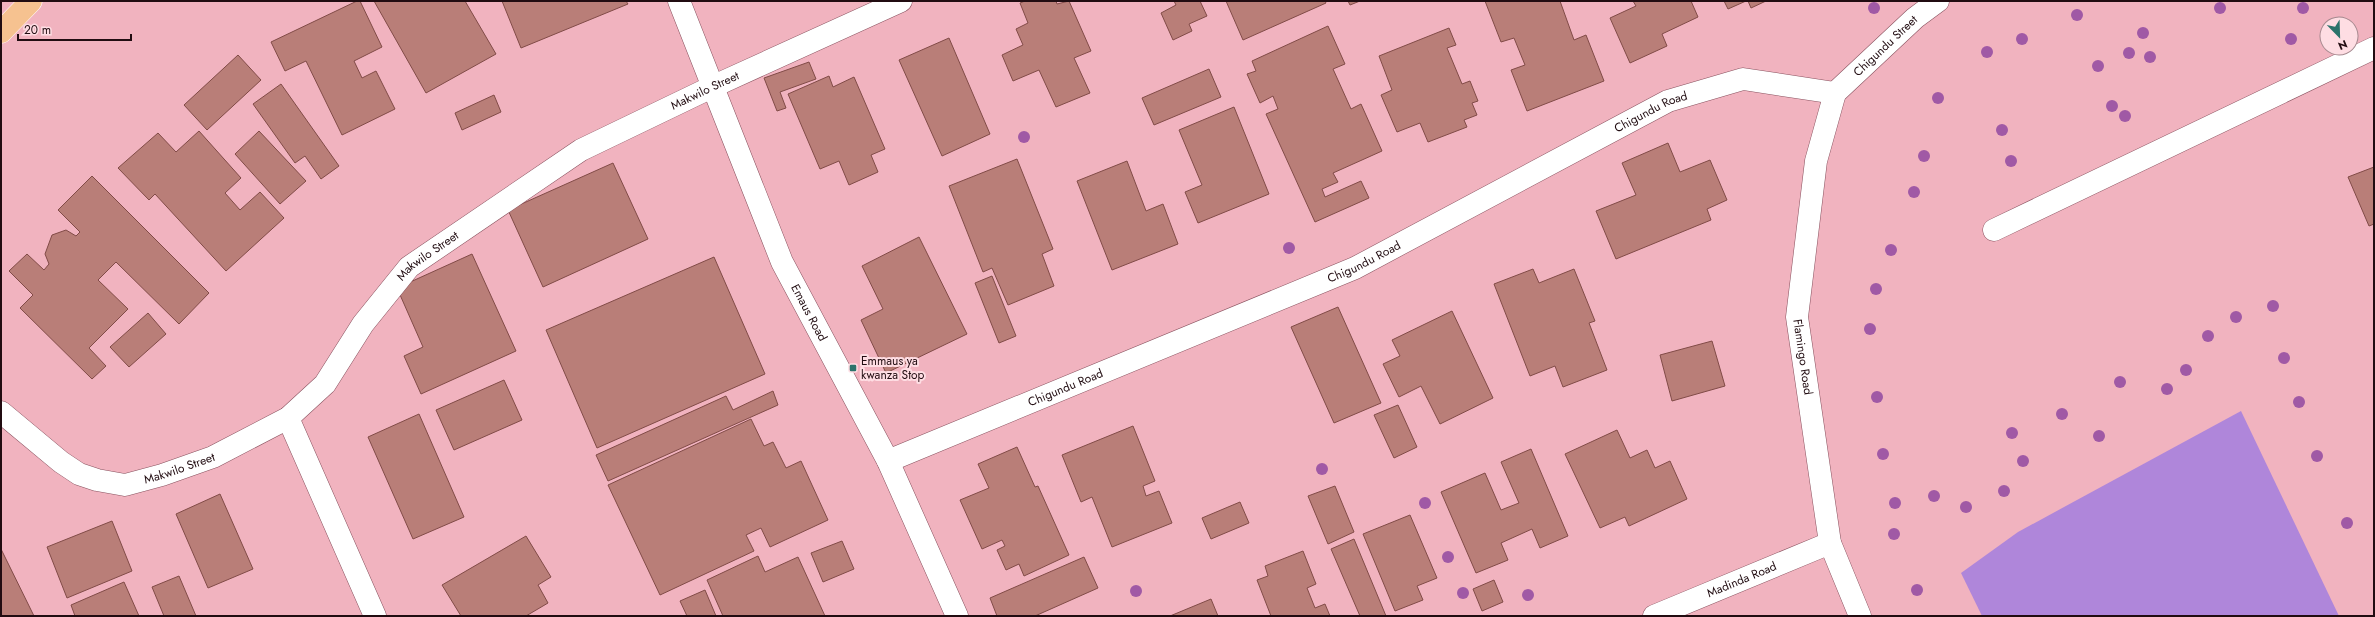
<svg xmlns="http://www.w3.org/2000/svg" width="2375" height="617" font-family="Jost,sans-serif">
	<rect width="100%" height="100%" fill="#f1b3bf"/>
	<!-- green -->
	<path fill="#af86da" d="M2241,411l98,205h-357l-21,-43 57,-41z"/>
	<!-- building -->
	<path fill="#b97e78" stroke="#814b47" d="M357,1h3l22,46 -28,14 8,17 14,-7 19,38 -53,26 -36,-74 -21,10 -14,-29z
		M374,1h91l31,53 -70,39z
		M502,1h124l2,3 -107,44z
		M1025,1h31l1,3 12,-3 22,50 -17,7 16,35 -34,14 -17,-37 -26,11 -11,-26 21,-10 -7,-16 12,-6 -8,-20z
		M1174,1h26l7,15 -18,8 3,7 -19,9 -12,-27 15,-8z
		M1226,1h99l1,2 -83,37z
		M1348,1h12l-10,4z
		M1485,1h75l14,39 12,-5 18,46 -77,30 -16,-41 14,-5 -11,-27 -13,4z
		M1633,1h58l7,16 -36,17 5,12 -37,17 -20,-45 26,-12z
		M1724,1h22l-18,8z
		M1748,1h18l-15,7z
		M1328,26l17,38 -12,5 18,40 10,-5 21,47 -49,22 5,9 -16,7 3,8 36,-16 8,17 -54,24 -49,-108 12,-5 -5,-13 -13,7 -13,-29 9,-3 -4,-10z
		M1449,28l7,17 -9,3 15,36 8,-3 8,20 -6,2 5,12 -13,5 3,7 -39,15 -8,-19 -23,9 -16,-37 11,-5 -13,-34z
		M949,38l41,96 -48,22 -43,-96z
		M238,55l23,25 -54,50 -23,-25z
		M809,62l7,17 -36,13 6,16 -9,3 -13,-33z
		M1209,69l12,28 -67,28 -12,-27z
		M829,76l4,11 21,-10 31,72 -14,6 7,17 -29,13 -10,-24 -19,8 -32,-75z
		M281,84l58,82 -18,13 -16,-23 -10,7 -42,-59z
		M494,95l7,17 -39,18 -7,-17z
		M1234,107l35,87 -71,29 -13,-31 17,-7 -23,-55z
		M199,131l42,47 -16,15 15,17 20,-18 24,26 -58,53 -71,-77 -6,6 -31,-32 40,-35 18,19z
		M259,131l47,50 -26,23 -45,-50z
		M1668,143l12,29 30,-12 17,40 -20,9 4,11 -95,39 -20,-48 40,-16 -14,-32z
		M1017,159l36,90 -11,5 12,32 -46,19 -16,-37 -9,4 -34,-86z
		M1127,161l19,50 17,-7 15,40 -66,26 -35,-89z
		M613,163l35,76 -105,48 -35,-77z
		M2374,167v57l-5,2 -21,-49z
		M92,176l117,117 -30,31 -63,-62 -18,18 30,29 -39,39 17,18 -14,13 -72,-71 13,-13 -24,-24 18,-17 17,16 5,-6 -4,-10 7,-19 14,-5 10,6 4,-4 -22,-22z
		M919,237l48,97 -81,39 -25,-53 22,-11 -21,-43z
		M472,254l44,97 -95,43 -17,-38 19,-9 -26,-59z
		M714,257l51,117 -168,74 -51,-118z
		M1533,269l6,14 35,-14 21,52 -6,2 18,47 -44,17 -8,-21 -25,10 -36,-92z
		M992,276l24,60 -17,7 -24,-60z
		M1338,307l43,96 -47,20 -43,-96z
		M1452,311l41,87 -53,26 -19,-38 -22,11 -16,-33 17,-8 -8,-16z
		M148,313l18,21 -37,33 -19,-20z
		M1712,341l13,45 -53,15 -12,-46z
		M504,380l18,40 -68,30 -18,-40z
		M773,391l5,14 -170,76 -12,-26 130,-59 7,14z
		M1398,405l19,42 -23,11 -20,-43z
		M419,414l45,103 -51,22 -45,-102z
		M751,419l13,27 9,-4 13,26 15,-7 27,59 -58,27 -9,-19 -15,7 8,16 -94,44 -52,-110z
		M1133,426l22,55 -12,5 3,10 13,-5 13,32 -60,24 -20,-50 -11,5 -19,-47z
		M1617,430l13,28 17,-8 8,18 15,-7 17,38 -58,27 -4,-9 -25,11 -35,-74z
		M1017,447l18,40 3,-1 31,69 -45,21 -5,-12 -13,6 -9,-20 8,-4 -3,-6 -20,9 -22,-49 29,-12 -11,-24z
		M1531,449l37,87 -28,12 -8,-19 -31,14 7,17 -32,13 -35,-81 44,-19 16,37 18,-7 -18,-41z
		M1335,486l19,46 -26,12 -20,-48z
		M220,494l33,75 -45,19 -32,-74z
		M1240,502l9,21 -38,16 -9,-21z
		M1410,515l27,63 -20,8 6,14 -28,11 -32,-77z
		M112,521l20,50 -65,27 -20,-51z
		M526,536l25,41 -13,8 10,18 -22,13h-65l-19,-31z
		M1354,539l32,77h-26l-29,-67z
		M842,541l12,28 -31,13 -12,-29z
		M1,549l33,67h-33z
		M1303,551l13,33 -9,4 8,20 10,-4 5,12h-59l-14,-36 11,-4 -3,-10z
		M758,556l7,16 33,-15 27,59h-102l-16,-36z
		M1084,557l14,31 -63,28h-38l-7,-18z
		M179,576l17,40h-32l-12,-29z
		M1494,580l9,22 -21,9 -9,-22z
		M124,582l15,34h-64l-4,-11z
		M705,590l11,26h-29l-7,-15z
		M1211,599l7,17h-48z"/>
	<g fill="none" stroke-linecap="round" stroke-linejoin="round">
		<!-- minor casing -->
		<g stroke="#89525f" stroke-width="23">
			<g id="minor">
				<path id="s1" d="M679,1l103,261 106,199 69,155"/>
				<path id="s2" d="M1835,93l-19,68 -19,156 33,226 30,73"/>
				<path id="s3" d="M1835,93l80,-75 23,-17"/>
				<path d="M1994,230l380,-182"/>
				<path id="s4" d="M1,412l60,50 18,12 18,6 28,5 37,-10 51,-18 75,-39 37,-34 38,-60 46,-57 172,-117 133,-64 187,-85"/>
				<path d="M288,418l87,198"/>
				<path id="s5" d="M888,461l467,-193 313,-167 75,-22 92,14"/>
				<path id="s6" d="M1654,616l176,-73"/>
			</g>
		</g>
		<!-- highway casing -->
		<g stroke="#fff" stroke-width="23">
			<path id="highway" d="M1,32l30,-31"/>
		</g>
		<!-- minor -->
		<use href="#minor" stroke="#fff" stroke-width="22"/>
		<!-- highway -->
		<use href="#highway" stroke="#f6c290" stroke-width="22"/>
	</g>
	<!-- trees -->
	<g fill="#a059a5">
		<circle cx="1874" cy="8" r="6"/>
		<circle cx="2220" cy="8" r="6"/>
		<circle cx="2303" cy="8" r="6"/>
		<circle cx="2077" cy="15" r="6"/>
		<circle cx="2143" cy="33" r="6"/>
		<circle cx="2022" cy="39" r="6"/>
		<circle cx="2291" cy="39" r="6"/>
		<circle cx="1987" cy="52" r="6"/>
		<circle cx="2129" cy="53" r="6"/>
		<circle cx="2150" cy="57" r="6"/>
		<circle cx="2098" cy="66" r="6"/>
		<circle cx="1938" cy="98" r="6"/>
		<circle cx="2112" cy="106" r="6"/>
		<circle cx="2125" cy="116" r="6"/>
		<circle cx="2002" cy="130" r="6"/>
		<circle cx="1024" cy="137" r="6"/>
		<circle cx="1924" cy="156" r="6"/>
		<circle cx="2011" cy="161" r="6"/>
		<circle cx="1914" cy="192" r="6"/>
		<circle cx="1289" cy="248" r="6"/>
		<circle cx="1891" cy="250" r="6"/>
		<circle cx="1876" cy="289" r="6"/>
		<circle cx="2273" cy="306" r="6"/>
		<circle cx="2236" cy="317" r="6"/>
		<circle cx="1870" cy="329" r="6"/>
		<circle cx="2208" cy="336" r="6"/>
		<circle cx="2284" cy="358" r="6"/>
		<circle cx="2186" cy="370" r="6"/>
		<circle cx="2120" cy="382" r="6"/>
		<circle cx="2167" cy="389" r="6"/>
		<circle cx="1877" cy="397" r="6"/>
		<circle cx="2299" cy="402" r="6"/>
		<circle cx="2062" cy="414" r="6"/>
		<circle cx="2012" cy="433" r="6"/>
		<circle cx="2099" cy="436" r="6"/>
		<circle cx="1883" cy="454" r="6"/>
		<circle cx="2317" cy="456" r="6"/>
		<circle cx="2023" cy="461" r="6"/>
		<circle cx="1322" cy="469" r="6"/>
		<circle cx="2004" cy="491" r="6"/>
		<circle cx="1934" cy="496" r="6"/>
		<circle cx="1425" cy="503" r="6"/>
		<circle cx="1895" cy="503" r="6"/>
		<circle cx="1966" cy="507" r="6"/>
		<circle cx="2347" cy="523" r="6"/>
		<circle cx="1894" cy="534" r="6"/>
		<circle cx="1448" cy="557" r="6"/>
		<circle cx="1917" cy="590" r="6"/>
		<circle cx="1136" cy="591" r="6"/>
		<circle cx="1463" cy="593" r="6"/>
		<circle cx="1528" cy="595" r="6"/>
	</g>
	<!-- markers -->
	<rect fill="#2b736b" stroke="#fedde3" stroke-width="1.5" x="849" y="364" width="8" height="8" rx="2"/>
	<g text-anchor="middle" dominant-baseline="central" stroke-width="4" stroke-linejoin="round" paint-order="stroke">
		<!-- street labels -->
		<g font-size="12" fill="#210c11" stroke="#fedde3">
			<text stroke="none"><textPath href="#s3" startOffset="69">Chigundu Street</textPath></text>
			<text stroke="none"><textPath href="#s4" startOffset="864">Makwilo Street</textPath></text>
			<text stroke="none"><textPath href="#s5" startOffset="840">Chigundu Road</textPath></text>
			<text stroke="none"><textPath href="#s4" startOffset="540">Makwilo Street</textPath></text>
			<text stroke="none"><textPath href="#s5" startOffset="516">Chigundu Road</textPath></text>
			<text stroke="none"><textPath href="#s1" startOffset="338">Emaus Road</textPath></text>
			<text stroke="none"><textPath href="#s2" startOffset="268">Flamingo Road</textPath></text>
			<text stroke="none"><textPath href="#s5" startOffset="192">Chigundu Road</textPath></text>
			<text stroke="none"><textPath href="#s4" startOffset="204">Makwilo Street</textPath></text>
			<text stroke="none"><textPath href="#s6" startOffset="95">Madinda Road</textPath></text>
		</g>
		<!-- poi labels -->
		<g font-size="12" fill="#210c11" stroke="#fedde3" text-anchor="start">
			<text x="861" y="361">Emmaus ya<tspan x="861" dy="14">kwanza Stop</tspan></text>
		</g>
	</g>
	<!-- border -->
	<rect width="2375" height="617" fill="none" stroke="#210c11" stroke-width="4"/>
	<!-- north arrow -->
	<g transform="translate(2339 36) rotate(157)"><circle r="19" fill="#fedde3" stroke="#a6898f"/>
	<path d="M0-3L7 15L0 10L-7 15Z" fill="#2b736b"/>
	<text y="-6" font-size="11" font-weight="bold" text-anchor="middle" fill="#210c11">N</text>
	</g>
	<!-- scale -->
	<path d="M18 34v6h113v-6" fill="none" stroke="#210c11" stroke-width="2"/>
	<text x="24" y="34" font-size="12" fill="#210c11" stroke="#fedde3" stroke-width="3" paint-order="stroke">20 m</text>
</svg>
